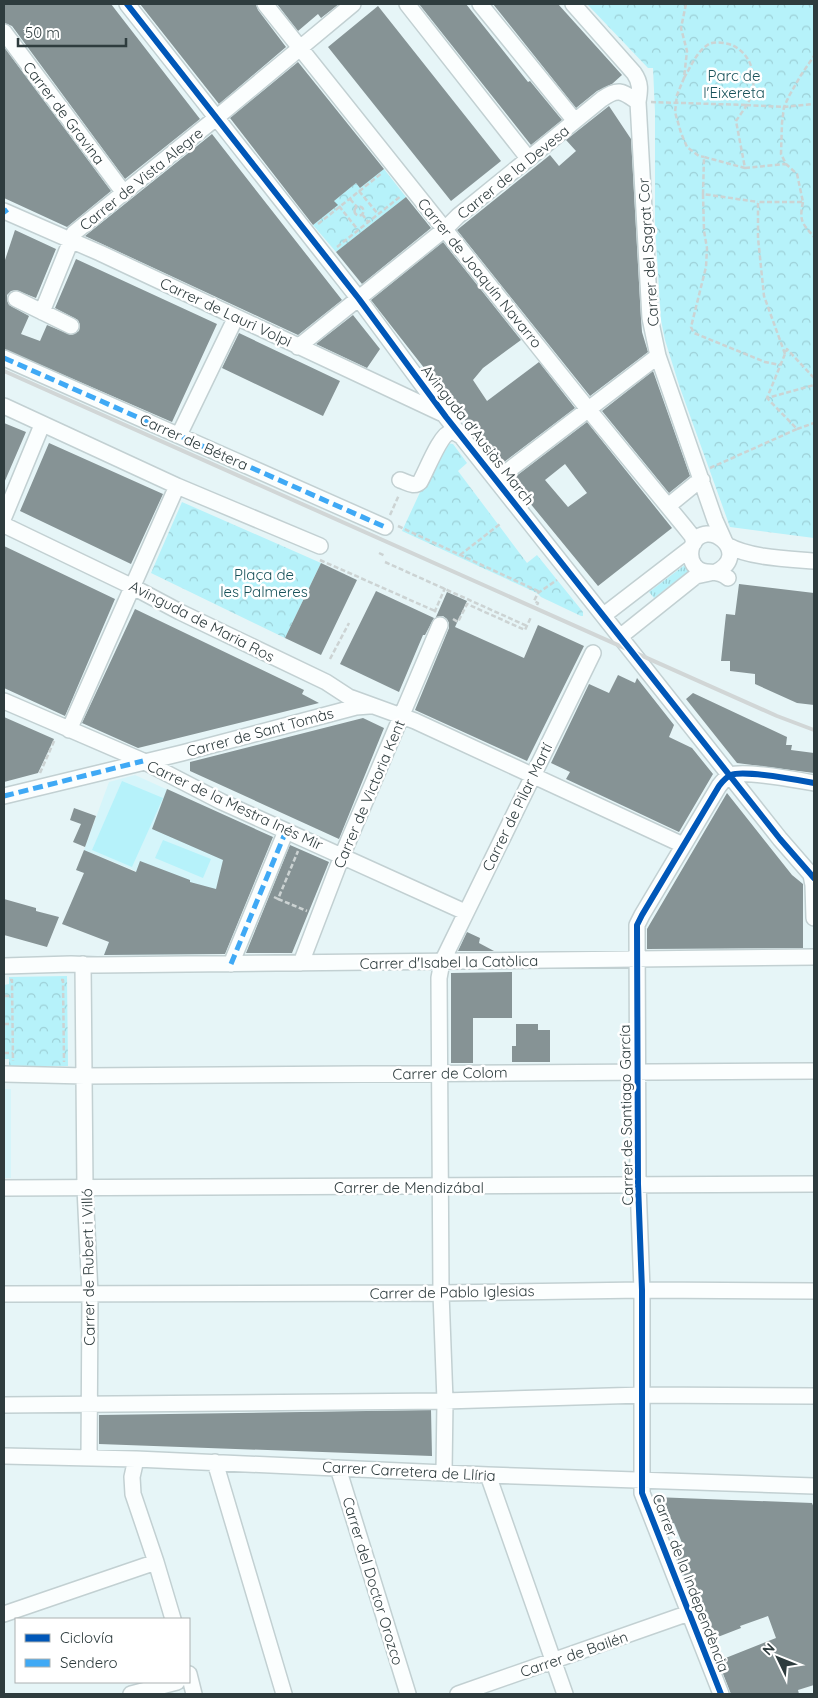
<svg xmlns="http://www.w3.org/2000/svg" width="818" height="1698" font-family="Quicksand,sans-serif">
	<defs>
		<pattern id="grass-tufts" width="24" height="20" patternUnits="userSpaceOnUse" patternTransform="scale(1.25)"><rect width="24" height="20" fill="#b6f2fa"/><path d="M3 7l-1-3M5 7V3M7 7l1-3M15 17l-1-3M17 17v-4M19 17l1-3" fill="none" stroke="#9dd0d7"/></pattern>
		<pattern id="park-crowns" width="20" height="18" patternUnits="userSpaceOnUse" patternTransform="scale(1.25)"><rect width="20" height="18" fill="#b6f2fa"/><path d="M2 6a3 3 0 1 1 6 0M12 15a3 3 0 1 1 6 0" fill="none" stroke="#9dd0d7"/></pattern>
	</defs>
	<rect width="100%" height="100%" fill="#e6f5f7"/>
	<!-- built -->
	<path fill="#d5f5fa" d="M135,775l108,49 -34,130 -105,1 32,-84 -52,-21 25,-68z
		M4,1089h7v89h-7z"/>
	<!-- grass -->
	<path fill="url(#grass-tufts)" d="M686,564l4,6 -36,28 -5,-6z"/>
	<!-- park -->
	<path fill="url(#park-crowns)" d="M587,4h227v534l-84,-11 -51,-142 -14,-45 -4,-20 -6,-96v-112l-2,-44h-5z
		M384,169l22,28 -70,55 -23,-27 24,-19 -3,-5 22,-18 4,5z
		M446,443l7,1 14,19 -9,8 69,92 10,-8 46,57v4h-2l-40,-19 -4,-4 -135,-62 40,-86z
		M182,502l139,61 -36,75 -134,-65z
		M67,976l1,90h-59v-7h-5v-74l5,-1v-7z"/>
	<!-- pitch -->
	<path fill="#b6f2fa" d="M122,781l41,17 -31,69 -40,-17z
		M163,840l48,19 -8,19 -48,-20z"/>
	<!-- building -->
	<path fill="#869395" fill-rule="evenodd" d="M4,4h107l89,115 -75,60 -113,-153 -8,-3z
		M140,4h116l2,6 28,37 -67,57z
		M277,4h62l-18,14 -3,-4 -20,17z
		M419,4h47l62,78 2,-1 32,39 -31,25z
		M493,4h65l64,71 -10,9 -15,7 -21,17z
		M378,6l123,155 -50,40 -123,-154z
		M4,47l107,144 -44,36 -63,-29z
		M298,62l86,107 -24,19 -4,-5 -22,18 4,4 -25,20 -83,-107z
		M609,106l22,33 10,180 1,13 6,20 -58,44 -133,-166 93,-75 9,11 17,-15 -10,-11z
		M212,134l130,166 -44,35 -213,-99z
		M406,197l25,31 -69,56 -26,-32z
		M15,230l41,19 -20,49 -20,-8 -5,1 -4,4v5l2,5 20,11 -8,18 19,7 7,-16 24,10 8,-4 1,-6 -2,-5 -23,-12 21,-49 141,65 -45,98 -168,-73v-86z
		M443,242l78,98 -38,28 -10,12 14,21 52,-39 36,46 -75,57 -129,-165z
		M353,315l27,34 -13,19 -51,-24z
		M239,333l101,48 -17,35 -101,-48z
		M653,371l37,105 -21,17 -67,-82z
		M587,422l85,106 -74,58 -87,-106zM565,464l22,29 -19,14 -23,-27z
		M4,423l22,9 -22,51z
		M49,443l114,51 -32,70 -111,-53z
		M4,546l111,53 -50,117 -61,-28z
		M321,563l36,17 -36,75 -36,-17z
		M739,584l75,9v112l-17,-2 -42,-19v-10l-25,-3v-10h-9l5,-47 9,1z
		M376,591l58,27 -9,17h-2l-24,57 -59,-28z
		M447,592l20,9 -12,26 69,31 14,-33 46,21 -57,115 -112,-51 34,-82v-5l-2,-4 -4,-3 -7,1z
		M135,609l169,81 -2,4 17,9 -181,45 -56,-25z
		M618,675l17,8 2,-5 37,47 -5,12 23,11 21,26 -34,58 -113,-53 4,-7 -19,-9 38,-79 20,9z
		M693,693l94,44 -1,8h6l-1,5 23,3v20l-77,-10 -51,-64z
		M4,717l50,22 -16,34 -34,9z
		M363,718l21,10 -45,111 -149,-68v-9z
		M167,789l106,48 -48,117 -121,1 5,-13 -47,-18 22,-51 -8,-3 8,-20 52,22 4,-11 50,19v2l26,7 7,-29 -71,-31z
		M727,793l65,82 11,9v64l-156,1v-20z
		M74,808l22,8 -11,31 -12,-5 8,-18 -11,-4z
		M290,845l39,17 -37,91h-46z
		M4,899l32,9v3l23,6 -12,30 -43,-12z
		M467,932l13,6 -1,5 15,8h-36z
		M512,972v46h-39v45h-22v-90z
		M516,1024h22v6h12v32h-38v-16h4z
		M431,1410l1,46 -333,-12v-29z
		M654,1497l158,6 2,5v177l-16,5 1,4h-68l-13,-33 58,-23 -8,-22 -28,10 1,2 -31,12 -37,-93 9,-4 -8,-20 -9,2z"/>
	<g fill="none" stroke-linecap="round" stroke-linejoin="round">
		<!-- minor casing -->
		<g stroke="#c2d0d2" stroke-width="18">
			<path id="minor" d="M127,4l232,295 87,118 334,422 34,39
				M265,4l323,405 96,117 8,10 2,7
				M407,4l121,154
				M480,4l95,117
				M573,4l61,69c7,10 6,17 4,29l12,216 8,38 57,164 9,20
				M4,32l120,161
				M4,211l96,42 341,160
				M16,299l55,27
				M42,312l32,-79 142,-115 137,-114
				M298,347l147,-118 13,-13 144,-117c17,-12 21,-7 36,3
				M4,358l381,169
				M4,406l173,80 143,60
				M179,435l57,-118
				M400,480c7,2 14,8 20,2 6,-10 20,-48 31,-50 4,0 7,2 11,5
				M496,480l162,-124
				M668,506l27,-22 7,-4
				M4,517l38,-92
				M4,525l129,62 47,25 146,70 23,15 66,24 268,124
				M727,545c22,13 62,14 87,16
				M716,572c37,-18 -10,-58 -24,-26 -2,6 -2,13 2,19 10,13 22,2 34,13
				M604,615l87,-67
				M621,636l75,-60 14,-3
				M4,701l139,60 79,41 243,110
				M69,730l108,-244
				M4,796l178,-43 174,-46 13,-1
				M811,875l2,10 1,33
				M301,963l41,-107 98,-231
				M83,964l2,224 5,106 -1,164
				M231,964l55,-133
				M4,966l67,-2 26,1 717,-8
				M4,1074l81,2 729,-5
				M4,1188l810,-4
				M4,1294l437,-1 201,-3 172,1
				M4,1405l441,-4 198,-6 171,1
				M4,1456l132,3 352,16 326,11
				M136,1459l-4,18 1,17 23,68 17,57
				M215,1462l69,232
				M338,1468l70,226
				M444,1472l1,-71 -4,-108 -2,-315 3,-16 151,-309
				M488,1475l77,219
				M4,1614l152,-52
				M189,1674l5,20
				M131,1694l46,-12
				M458,1694l231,-81
				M721,1694l-79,-201v-203l-4,-106 -1,-259 5,-10 77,-129c3,-4 7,-9 12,-11 12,-5 67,5 83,8"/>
		</g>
		<!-- path -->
		<path stroke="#ccd3d3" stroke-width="2.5" stroke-dasharray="5 2.5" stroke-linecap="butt" d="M686,4l-5,24 6,23 -3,27 -7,17 -2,17 6,21 6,14 12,9 5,1
			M684,78c7,-12 13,-27 25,-34 6,-3 16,-1 23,1 18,9 23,25 21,45 -2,11 -11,22 -17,31l9,47 -41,-11 -1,37 55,8
			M746,105l38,2 30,-3
			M745,168l41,-4
			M359,191l19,23
			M703,194l1,37 3,17 -1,19 -15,60 3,6 71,29 15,3
			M350,199l7,8
			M803,202c-4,19 -1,21 11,35
			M339,206l19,24
			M354.5 211a4.5 4.5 0 1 1 9 0a4.5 4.5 0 1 1-9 0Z
			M362,214l6,8
			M318,224l64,-51
			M337,247l64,-51
			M785,354l-21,-58 -6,-58v-36h45l-6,-28 -11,-10 -5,-10 1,-31 2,-16 5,-11 12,-21 13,-19
			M814,378l-27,-29 -20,49 47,-13
			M797,429l17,-6
			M710,468l87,-39 -30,-31
			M390,515l9,-20
			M398,526l142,66
			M379,553l6,3
			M460,555l40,-31
			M320,560l115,51
			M385,562l142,64
			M537,605l1,-2 -4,-2 4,-8 19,-13
			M436,612l-1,-1 10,-23
			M453,619l5,3 9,-18 58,26 6,-13
			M330,659l19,-36
			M40,773l15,-34
			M274,897l4,2 20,-48
			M278,899l29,12
			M10,980h2l1,81
			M61,980h2l1,82
			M4,996h7
			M4,1024h8
			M4,1053h9"/>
		<!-- minor -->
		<use href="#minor" stroke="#fbfefe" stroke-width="15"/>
		<!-- rail -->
		<path stroke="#d1d6d6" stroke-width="4" d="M4,371l773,345 37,14"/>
		<!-- path-bridge -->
		<path stroke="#ccd3d3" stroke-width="2.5" stroke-dasharray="5 2.5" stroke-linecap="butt" d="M651,102l95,3"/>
		<!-- quiet -->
		<path stroke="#3fa9f5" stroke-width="5" stroke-dasharray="10 5" stroke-linecap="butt" d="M4,209l3,4
			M4,358l381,169
			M4,796l139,-35
			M231,964l55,-133"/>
		<!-- cycleway casing -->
		<g stroke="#fff" stroke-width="9">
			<path id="cycleway" d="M127,4l232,295 87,118 334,422 34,39
				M721,1694l-79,-201v-203l-4,-106 -1,-259 5,-10 77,-129c3,-4 7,-9 12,-11 12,-5 67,5 83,8"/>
		</g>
		<!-- cycleway -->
		<use href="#cycleway" stroke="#0057b8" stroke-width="6"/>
	</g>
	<g text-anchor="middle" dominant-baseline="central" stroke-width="5" stroke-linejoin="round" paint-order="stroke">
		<!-- park labels -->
		<g font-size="15" fill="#19535b" stroke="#fff">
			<text x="734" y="75">Parc de<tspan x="734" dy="17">l'Eixereta</tspan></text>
			<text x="264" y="574">Plaça de<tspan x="264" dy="17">les Palmeres</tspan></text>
		</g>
		<!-- street labels -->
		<g font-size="15" fill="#2e3c3e" stroke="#fff">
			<text transform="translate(64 113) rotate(53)">Carrer de Gravina</text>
			<text transform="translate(513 172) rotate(-39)">Carrer de la Devesa</text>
			<text transform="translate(141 179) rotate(-39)">Carrer de Vista Alegre</text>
			<text transform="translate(648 252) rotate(-94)">Carrer del Sagrat Cor</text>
			<text transform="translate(480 273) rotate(51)">Carrer de Joaquín Navarro</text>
			<text transform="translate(226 312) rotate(25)">Carrer de Lauri Volpi</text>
			<text transform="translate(478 435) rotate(52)">Avinguda d'Ausiàs March</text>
			<text transform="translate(194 442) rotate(24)">Carrer de Bétera</text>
			<text transform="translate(202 621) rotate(27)">Avinguda de Maria Ros</text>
			<text transform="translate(260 732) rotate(-15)">Carrer de Sant Tomàs</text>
			<text transform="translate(369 794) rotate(-67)">Carrer de Victoria Kent</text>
			<text transform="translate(235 805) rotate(25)">Carrer de la Mestra Inés Mir</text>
			<text transform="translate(517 807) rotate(-64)">Carrer de Pilar Martí</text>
			<text transform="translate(449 962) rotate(-1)">Carrer d'Isabel la Catòlica</text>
			<text transform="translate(450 1073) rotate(-1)">Carrer de Colom</text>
			<text transform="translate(626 1115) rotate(-91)">Carrer de Santiago García</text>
			<text x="409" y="1187">Carrer de Mendizábal</text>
			<text transform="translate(88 1267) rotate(-91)">Carrer de Rubert i Villó</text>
			<text transform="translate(452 1292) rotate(-1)">Carrer de Pablo Iglesias</text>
			<text transform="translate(409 1471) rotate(3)">Carrer Carretera de Llíria</text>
			<text transform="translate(373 1581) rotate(73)">Carrer del Doctor Orozco</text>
			<text transform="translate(691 1583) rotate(69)">Carrer de la Independència</text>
			<text transform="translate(574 1654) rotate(-19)">Carrer de Bailén</text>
		</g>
	</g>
	<!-- border -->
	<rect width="818" height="1698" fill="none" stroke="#2e3c3e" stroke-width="10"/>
	<!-- legend -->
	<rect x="15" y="1618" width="175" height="65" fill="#ffffff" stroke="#abb1b2"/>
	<rect x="25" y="1634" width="25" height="8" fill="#0057b8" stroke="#abb1b2"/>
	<text x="60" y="1643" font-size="15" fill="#2e3c3e">Ciclovía</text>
	<rect x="25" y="1659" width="25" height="8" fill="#3fa9f5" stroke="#abb1b2"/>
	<text x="60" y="1668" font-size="15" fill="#2e3c3e">Sendero</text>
	<!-- north arrow -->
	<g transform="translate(778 1658) rotate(313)" stroke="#ffffff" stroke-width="4" paint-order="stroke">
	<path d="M0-4L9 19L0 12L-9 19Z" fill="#2e3c3e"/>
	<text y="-8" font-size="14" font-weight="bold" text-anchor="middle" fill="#2e3c3e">N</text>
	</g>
	<!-- scale -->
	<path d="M18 38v8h108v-8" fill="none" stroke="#2e3c3e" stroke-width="2.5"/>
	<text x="25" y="38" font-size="15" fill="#2e3c3e" stroke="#ffffff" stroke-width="4" paint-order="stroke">50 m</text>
</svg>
